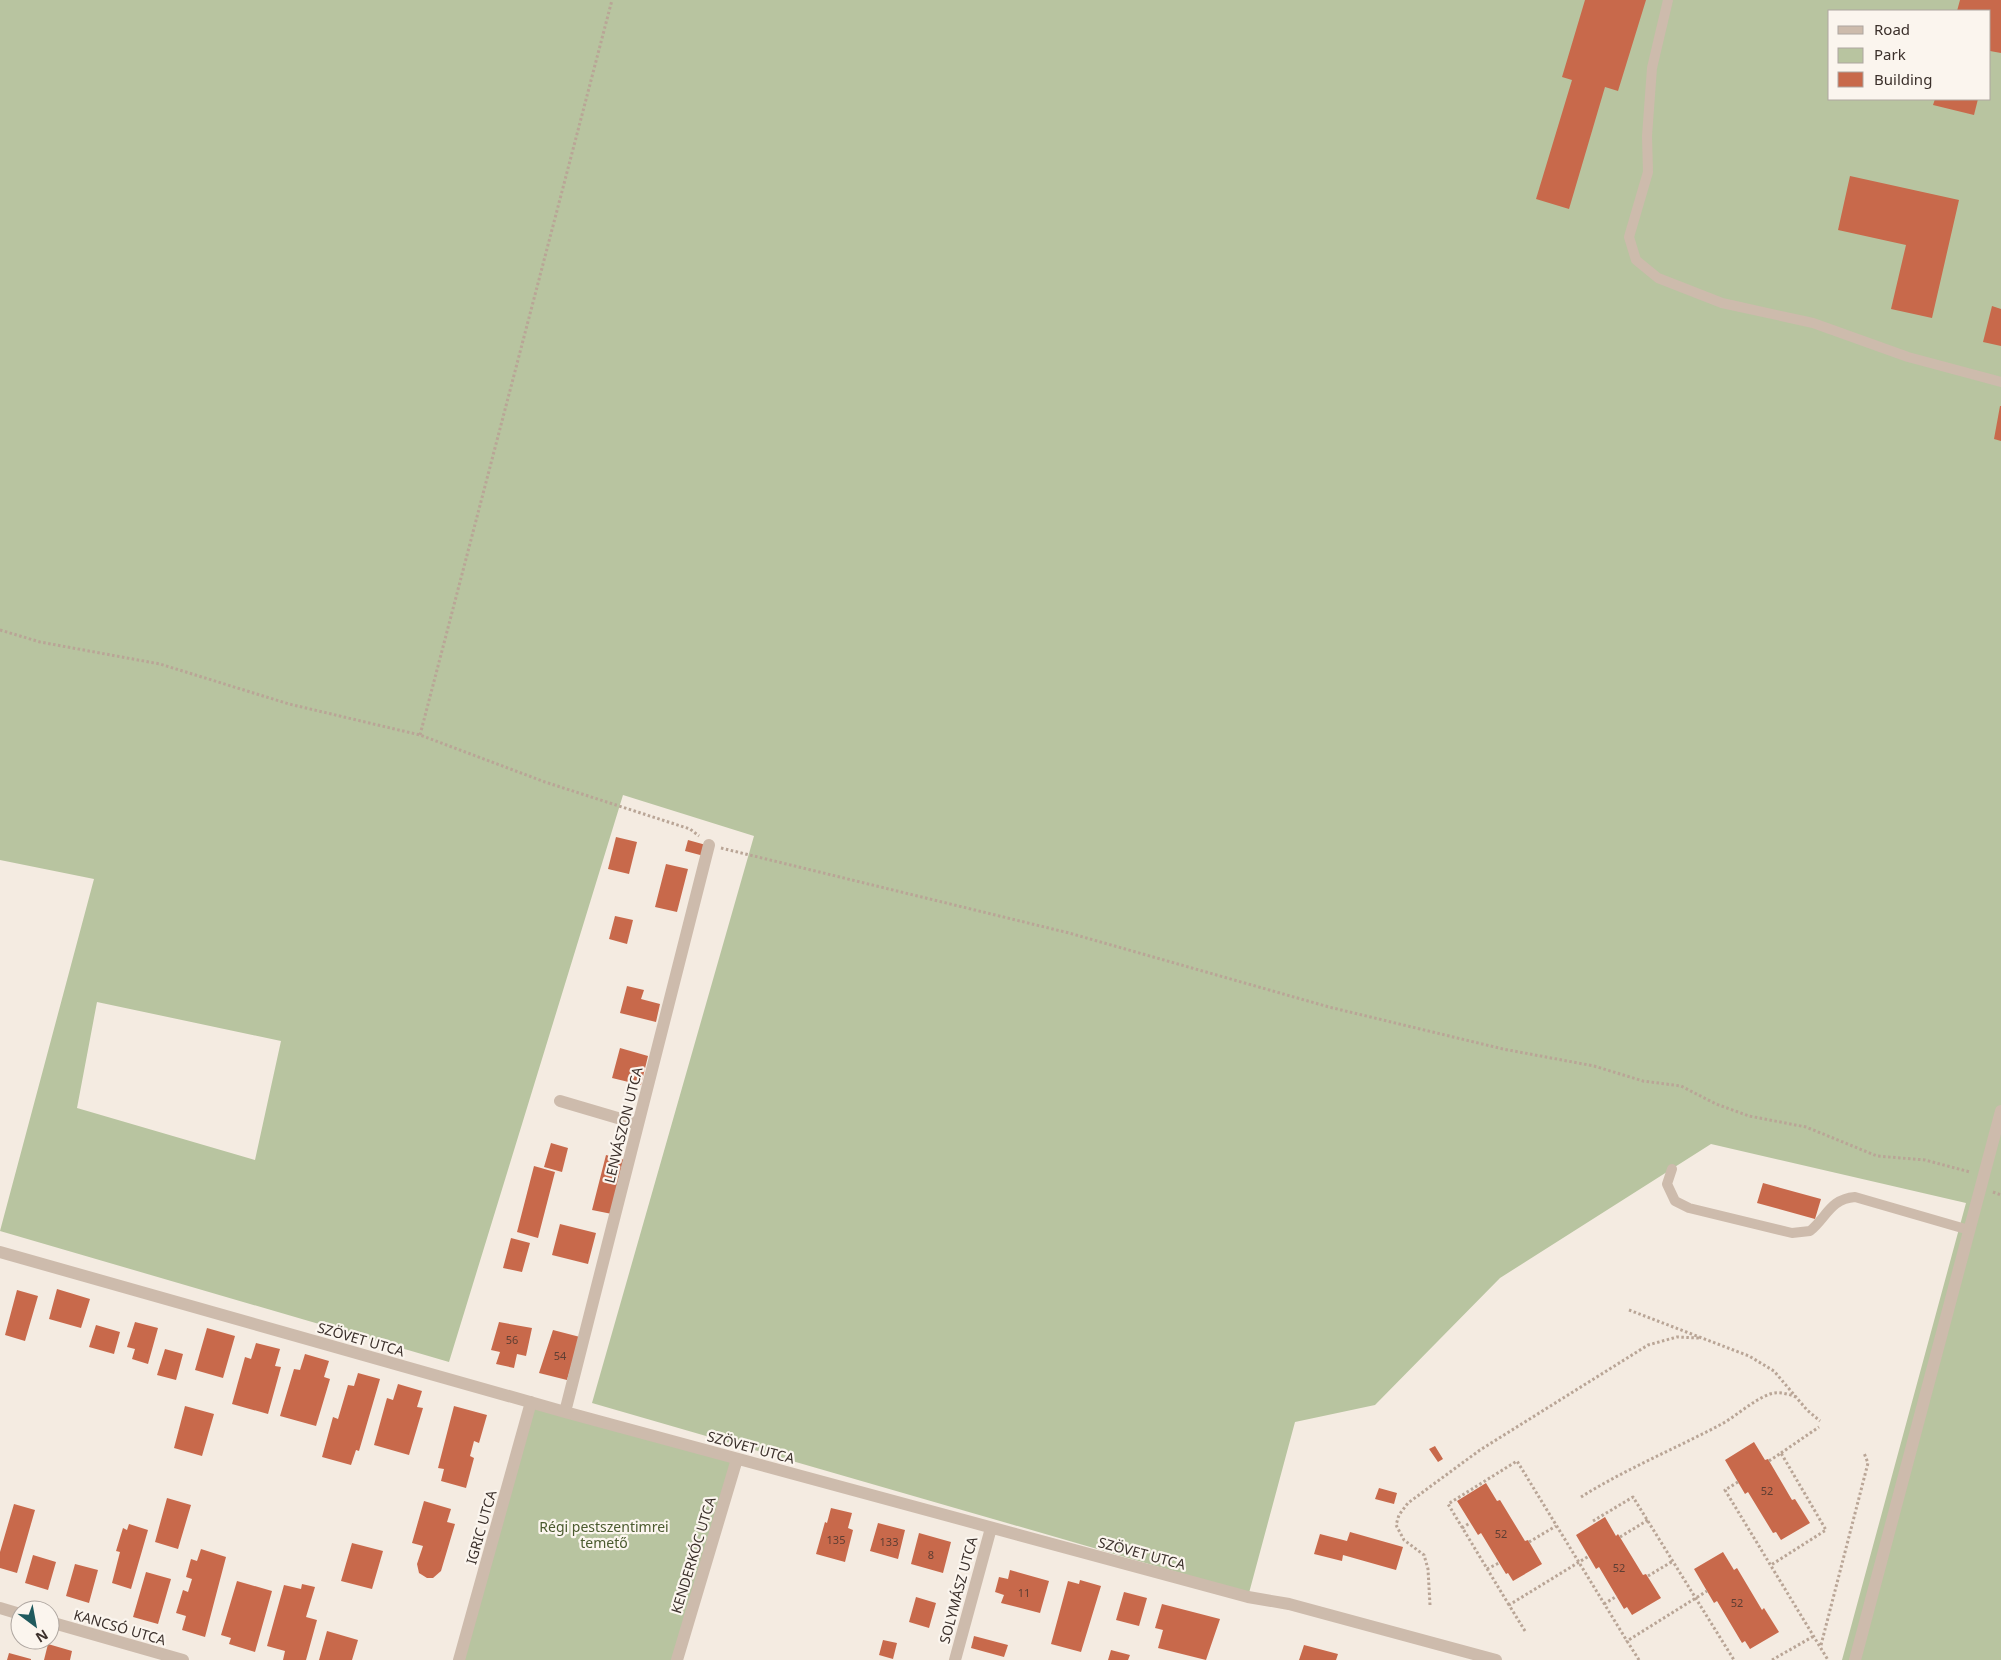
<svg xmlns="http://www.w3.org/2000/svg" width="2001" height="1660" font-family="'Noto Sans',sans-serif">
	<rect width="100%" height="100%" fill="#f4ebe1"/>
	<!-- green -->
	<path fill="#b8c4a0" fill-rule="evenodd" d="M0,0h2001v1660h-159l124,-457 -255,-59 -211,134 -125,127 -80,17 -46,171 -657,-190 162,-567 -131,-41 -174,567 -449,-131 94,-352 -94,-19zM1830,11h160v88h-160zM97,1002l184,39 -26,119 -178,-52z
		M531,1402l206,57 -60,201h-218z"/>
	<!-- building -->
	<path fill="#c8694b" d="M1585,0h61l-28,91 -13,-4 -36,122 -33,-10 36,-119 -10,-3z
		M1960,0h41v53l-11,-2v-40h-33z
		M1935,99h43l-4,16 -41,-10z
		M1850,176l109,24 -27,118 -41,-9 15,-64 -68,-15z
		M1992,306l9,3v37l-18,-4z
		M2000,406h1v35l-7,-2z
		M616,837l21,5 -8,32 -21,-5z
		M688,840l18,5 -2,11 -19,-5z
		M666,864l22,5 -11,43 -22,-5z
		M615,916l18,4 -6,24 -18,-5z
		M627,986l17,4 -3,9 19,5 -4,18 -36,-9z
		M620,1048l28,8 -7,29 -29,-7z
		M551,1143l17,5 -6,24 -18,-5z
		M606,1155l19,5 -13,54 -20,-4z
		M534,1166l21,6 -17,66 -21,-6z
		M1763,1183l58,16 -6,20 -58,-16z
		M560,1224l36,9 -8,31 -36,-9z
		M511,1238l19,5 -8,29 -19,-4z
		M57,1289l33,10 -9,29 -32,-9z
		M17,1290l21,6 -13,45 -20,-6z
		M135,1322l23,6 -10,36 -16,-5 3,-10 -8,-2z
		M499,1322l33,6 -6,28 -9,-2 -3,14 -18,-4 4,-12 -9,-2z
		M96,1325l24,7 -6,22 -25,-7z
		M207,1328l28,8 -12,42 -28,-8z
		M553,1330l27,7 -13,43 -28,-7z
		M256,1343l24,6 -5,17 6,1 -13,47 -36,-10 13,-47 6,2z
		M165,1349l18,5 -7,26 -19,-5z
		M305,1354l24,7 -5,16 6,2 -14,47 -36,-10 14,-47 6,1z
		M358,1373l22,6 -21,72 -3,-1 -5,15 -29,-8 11,-40 5,2 10,-34 6,1z
		M398,1384l24,7 -5,16 6,1 -14,47 -35,-10 13,-47 6,2z
		M185,1406l29,8 -12,42 -28,-8z
		M454,1406l33,9 -8,28 -5,-2 -4,15 4,2 -8,30 -25,-7 3,-12 -6,-1z
		M1754,1442l11,18 3,-1 24,41 3,-1 15,24 -29,17 -5,-8 -3,1 -25,-41 -3,2 -20,-34z
		M1435,1446l8,13 -5,3 -9,-13z
		M1486,1483l11,18 3,-1 25,41 3,-1 14,24 -29,17 -5,-8 -2,1 -25,-41 -3,2 -21,-34z
		M1379,1488l18,5 -3,11 -19,-5z
		M167,1498l24,7 -13,44 -23,-7z
		M424,1501l27,8 -4,13 8,2 -14,47 -8,7h-6l-8,-5 -2,-9 6,-18 -11,-3z
		M14,1504l21,6 -18,63 -17,-5v-16z
		M831,1508l21,5 -4,15 5,2 -8,32 -29,-8 9,-32 2,1z
		M1605,1517l11,19 2,-2 25,41 3,-1 15,24 -29,17 -5,-8 -3,2 -25,-42 -3,2 -20,-34z
		M878,1523l27,7 -7,29 -28,-8z
		M129,1524l19,6 -17,59 -19,-6 8,-31 -4,-1 7,-23 4,2z
		M1350,1532l53,15 -7,23 -53,-15 -1,6 -28,-7 6,-20 27,7z
		M919,1533l32,9 -8,31 -32,-9z
		M352,1543l31,8 -11,38 -31,-8z
		M201,1549l25,8 -21,80 -23,-7 4,-14 -10,-3 7,-23 5,2 4,-13 -6,-2 5,-18 6,2z
		M1723,1552l11,18 3,-2 25,42 2,-2 15,24 -29,17 -5,-8 -3,2 -25,-42 -3,2 -20,-34z
		M33,1555l23,7 -8,28 -23,-7z
		M75,1564l23,6 -9,33 -23,-7z
		M1010,1570l39,11 -9,32 -39,-10 3,-8 -9,-3 4,-15 9,2z
		M146,1572l25,7 -13,45 -25,-7z
		M1080,1580l21,6 -20,66 -30,-8 17,-63 11,3z
		M237,1581l35,10 -17,61 -26,-8 2,-6 -10,-3z
		M302,1584l13,3 -9,30 11,3 -11,40h-23l2,-9 -18,-5 17,-61 17,4z
		M1124,1592l23,6 -8,28 -23,-6z
		M916,1597l20,6 -7,25 -20,-6z
		M1162,1604l58,15 -14,41 -48,-12 5,-18 -8,-2z
		M327,1631l31,9 -6,20h-33z
		M974,1636l34,9 -4,12 -33,-9z
		M883,1640l14,3 -4,16 -14,-4z
		M48,1644l24,7 -2,9h-26z
		M1304,1645l34,9 -2,6h-37z
		M1111,1650l19,5 -2,5h-20z
		M9,1653l22,6v1h-24z"/>
	<g fill="none" stroke-linecap="round" stroke-linejoin="round">
		<!-- path -->
		<path stroke="#b9a596" stroke-width="3" stroke-dasharray="2.5 2.5" stroke-linecap="butt" d="M0,630l40,12 120,22 129,40 131,31 125,47 145,47 9,7
			M420,735l192,-735
			M721,848l348,85 260,74 174,42 91,17 49,15 38,5 35,18 33,12 57,11 71,29 48,4 45,12
			M1993,1192l8,3
			M1629,1310l120,46 25,15 33,39 13,11
			M1781,1453l38,-26
			M1769,1461l12,-8 45,77 -55,35
			M1738,1482l-13,8 103,170
			M1581,1497c43,-27 91,-47 137,-71 18,-9 33,-25 52,-32 9,-3 18,0 26,3
			M1593,1521l40,-24 101,163
			M1462,1528l8,-5
			M1620,1537l28,-17
			M1529,1542l27,-16
			M1487,1569l12,-6
			M1648,1576l25,-15
			M1604,1604l13,-8
			M1430,1605l-2,-36 -4,-14 -20,-15 -8,-15 3,-10 9,-12 72,-53 168,-105 29,-8 22,1
			M1509,1605l-61,-101 69,-43 110,180
			M1525,1631l-16,-26 80,-49
			M1821,1645l47,-182 -4,-10
			M1639,1660l-12,-19 80,-50
			M1772,1660l42,-24"/>
		<!-- service -->
		<path stroke="#cdbbac" stroke-width="10" d="M1668,0l-16,68 -5,68 1,36 -19,65 7,23 22,18 64,25 91,20 95,34 93,25
			M1672,1169l-5,15 8,17 14,7 103,25 18,-2c17,-14 20,-32 45,-34l114,33"/>
		<!-- minor -->
		<path stroke="#cdbbac" stroke-width="12" d="M560,1101l78,23
			M0,1252l565,160 683,185 41,7 207,56
			M565,1412l144,-567
			M0,1608l20,6
			M50,1622l133,38
			M459,1660l72,-258
			M677,1660l60,-201
			M955,1660l36,-132
			M1855,1660l146,-549"/>
	</g>
	<g text-anchor="middle" dominant-baseline="central" stroke-width="4.5" stroke-linejoin="round" paint-order="stroke">
		<!-- number labels -->
		<g font-size="11" fill="#5e3e33">
			<text x="512" y="1339">56</text>
			<text x="560" y="1355">54</text>
			<text x="1767" y="1490">52</text>
			<text x="1501" y="1533">52</text>
			<text x="836" y="1539">135</text>
			<text x="889" y="1541">133</text>
			<text x="931" y="1554">8</text>
			<text x="1619" y="1567">52</text>
			<text x="1024" y="1592">11</text>
			<text x="1737" y="1602">52</text>
		</g>
		<!-- street labels -->
		<g font-size="14" fill="#3b302b" stroke="#fbf5ee">
			<text transform="translate(623 1125) rotate(-76)">LENVÁSZON UTCA</text>
			<text transform="translate(361 1339) rotate(16)">SZÖVET UTCA</text>
			<text transform="translate(751 1447) rotate(15)">SZÖVET UTCA</text>
			<text transform="translate(481 1527) rotate(-74)">IGRIC UTCA</text>
			<text transform="translate(1142 1553) rotate(15)">SZÖVET UTCA</text>
			<text transform="translate(693 1555) rotate(-73)">KENDERKÓC UTCA</text>
			<text transform="translate(958 1590) rotate(-75)">SOLYMÁSZ UTCA</text>
			<text transform="translate(120 1627) rotate(16)">KANCSÓ UTCA</text>
		</g>
		<!-- park labels -->
		<g font-size="14" fill="#4a5a2e" stroke="#fbf5ee">
			<text x="604" y="1526">Régi pestszentimrei<tspan x="604" dy="16">temető</tspan></text>
		</g>
	</g>
	<!-- legend -->
	<rect x="1828" y="10" width="162" height="90" fill="#fbf5ee" stroke="#aea6a0"/>
	<rect x="1838" y="26" width="25" height="8" fill="#cdbbac" stroke="#aea6a0"/>
	<text x="1874" y="35" font-size="15" fill="#3b302b">Road</text>
	<rect x="1838" y="48" width="25" height="15" fill="#b8c4a0" stroke="#aea6a0"/>
	<text x="1874" y="60" font-size="15" fill="#3b302b">Park</text>
	<rect x="1838" y="72" width="25" height="15" fill="#c8694b" stroke="#aea6a0"/>
	<text x="1874" y="85" font-size="15" fill="#3b302b">Building</text>
	<!-- north arrow -->
	<g transform="translate(35 1625) rotate(148)"><circle r="24" fill="#fbf5ee" stroke="#aea6a0"/>
	<path d="M0-4L9 19L0 12L-9 19Z" fill="#1f5a5e"/>
	<text y="-8" font-size="14" font-weight="bold" text-anchor="middle" fill="#3b302b">N</text>
	</g>
</svg>
